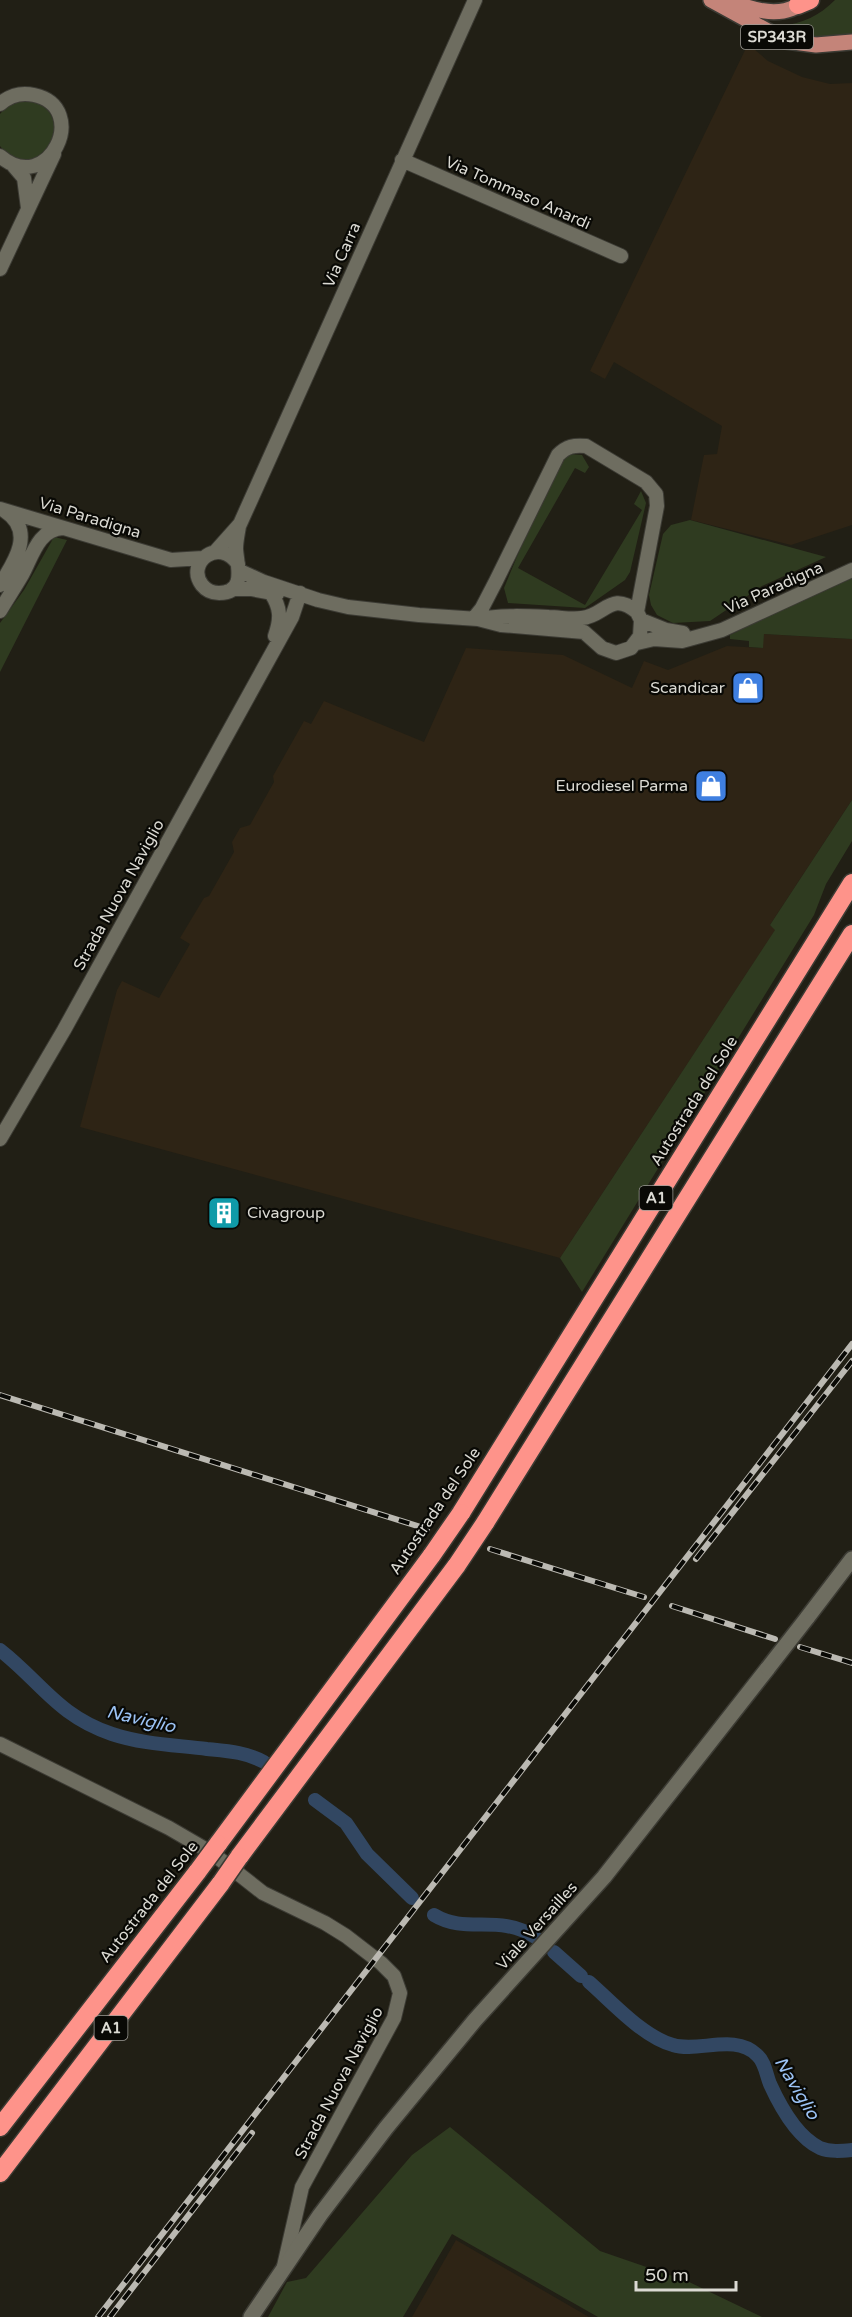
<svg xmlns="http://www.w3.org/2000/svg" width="852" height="2317" font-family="'Varela Round',sans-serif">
	<rect width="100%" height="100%" fill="#211f15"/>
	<!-- industrial -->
	<path fill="#2e2415" d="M748,44l20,17 34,16 28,7 22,-1v442l-61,20 -100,-25 13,-65 13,-1 5,-28 -108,-64 -9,17 -15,-8z
		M764,634l88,5v161l-82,125 6,4 -216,329 -480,-131 37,-137 5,-9 37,17 31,-54 -10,-6 24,-40 5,-2 25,-44 -2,-10 8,-14 10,-3 24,-43 -1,-6 31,-55 7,3 13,-23 100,41 42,-94 97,7 69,33 12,-27 24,9 59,-24 35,2z
		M456,2240l133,77h-177z"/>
	<!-- green -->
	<path fill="#2f3b20" d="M835,0h17v35l-36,2 -35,-6 -2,-4 2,-1c22,-3 38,-10 54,-26z
		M20,100c60,2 30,76 -5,57 -6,-3 -11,-5 -15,-11v-32l8,-9z
		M569,454l13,1 7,12 -4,6 -10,-5 -57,100 67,37 57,-95 -8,-6 7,-13 5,12 -16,69 -5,8 -40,28 -77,-5 -4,-15 51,-123z
		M690,520l136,37 -64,29 -52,35 -37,2 -16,-8 -6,-10 -2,-10 14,-61 8,-9z
		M54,537l13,3 -67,132v-49l24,-33z
		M852,576v63l-88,-5 -1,14 -14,-1v-6l-19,-2v-4z
		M852,800v41l-26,43 -12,31 -232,377 -22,-34 215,-328 -5,-5z
		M450,2127l150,124 87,30 75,36h-164l-146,-83 -49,83h-135l19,-35 19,-4 106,-123z"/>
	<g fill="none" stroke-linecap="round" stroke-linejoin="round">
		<!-- canal -->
		<path stroke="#324762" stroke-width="14" d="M0,1650c41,32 58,66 112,84 30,10 63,11 95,15 20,2 39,3 57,13
			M315,1800l31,23 21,31 45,44
			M434,1915c33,20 64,-2 101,22
			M554,1952l27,24
			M589,1982c23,20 54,55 84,63 25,8 62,-12 84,10 8,7 9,19 13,29 10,22 27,53 50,64 10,4 21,3 32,2"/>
		<!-- minor casing -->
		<g stroke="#3c3b34" stroke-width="16">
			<path id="minor" d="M0,104c9,-8 21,-12 34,-9 57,12 15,103 -34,61
				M402,160l219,96
				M12,164l12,14 4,30
				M0,269l54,-115
				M0,509l171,51 32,-2
				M215,552l25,-28 235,-524
				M238,564c-19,-28 -53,-1 -36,21 4,5 10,8 17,8 28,0 18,-28 17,-44 0,-8 2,-16 3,-23
				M240,571l24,11 54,18 30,7 71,8 59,4 23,6 83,7 18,16 14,5 15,-5 9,-12 1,-16 -4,-8c-26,-22 -32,4 -55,6 -11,2 -22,-1 -33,-1 -24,-1 -47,-2 -71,2
				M0,585c14,-22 36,-54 5,-74
				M232,589h19l26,5
				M271,593c10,15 10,26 4,43
				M0,611c7,-12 15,-24 22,-36 10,-18 16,-46 41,-47
				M474,618l8,-10 14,-27 62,-126c9,-9 16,-10 28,-9l60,36 10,12 1,12 -20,106
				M641,620l25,10 17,3
				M637,643l17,-4 28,2 40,-11 130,-60
				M0,1139l64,-109 228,-413 8,-24
				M0,1744l169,84 43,25 51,40 62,30 21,13 35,27 13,13 6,17 -6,25 -92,169 -18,79"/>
		</g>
		<!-- tertiary casing -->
		<g stroke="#3c3b34" stroke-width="18">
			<path id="tertiary" d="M807,1618l45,-59
				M251,2317l69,-102 66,-87 89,-108 129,-143 164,-209"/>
		</g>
		<!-- primary casing -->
		<g stroke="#3c3b34" stroke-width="18">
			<path id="primary" d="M711,0l75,41 30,4 36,-3
				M729,0c22,10 55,20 76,0"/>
		</g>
		<!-- motorway casing -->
		<g stroke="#3c3b34" stroke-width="21">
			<path id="motorway" d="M798,5l12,-5
				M461,1513l391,-630
				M485,1523l367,-589
				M218,1844l214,-289
				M239,1857l218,-292
				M0,2127l198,-256
				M0,2173l221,-290"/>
		</g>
		<!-- minor -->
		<use href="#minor" stroke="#6e6d60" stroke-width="14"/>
		<!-- tertiary -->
		<use href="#tertiary" stroke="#6e6d60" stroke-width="15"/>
		<!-- primary -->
		<use href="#primary" stroke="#c48479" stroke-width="15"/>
		<!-- motorway -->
		<use href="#motorway" stroke="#fe938a" stroke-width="18"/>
		<!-- rail casing -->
		<g stroke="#bbb9b2" stroke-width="6">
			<path id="rail" d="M0,1395l427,134
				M490,1549l154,48
				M696,1559l156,-198
				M672,1606l103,33
				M800,1647l52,16
				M98,2317l754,-973
				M110,2317l142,-184"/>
		</g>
		<!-- rail -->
		<use href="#rail" stroke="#090905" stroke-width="4" stroke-dasharray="11" stroke-linecap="butt"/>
		<!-- tertiary-bridge casing -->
		<g stroke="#3c3b34" stroke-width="18" stroke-linecap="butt">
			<path id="tertiary-bridge" d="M768,1668l39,-50"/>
		</g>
		<!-- motorway-bridge casing -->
		<g stroke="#3c3b34" stroke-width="21" stroke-linecap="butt">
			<path id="motorway-bridge" d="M432,1555l29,-42
				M457,1565l28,-42
				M198,1871l20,-27
				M221,1883l18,-26"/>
		</g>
		<!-- tertiary-bridge -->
		<use href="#tertiary-bridge" stroke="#6e6d60" stroke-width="15"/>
		<!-- motorway-bridge -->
		<use href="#motorway-bridge" stroke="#fe938a" stroke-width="18"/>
	</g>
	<!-- icons -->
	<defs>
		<g id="shop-square" transform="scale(1.725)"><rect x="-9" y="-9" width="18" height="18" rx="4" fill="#3f7fe0" stroke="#090905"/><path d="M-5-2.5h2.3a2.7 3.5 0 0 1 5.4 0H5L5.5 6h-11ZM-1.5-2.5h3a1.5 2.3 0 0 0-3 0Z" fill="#fff"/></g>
		<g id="building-square" transform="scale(1.725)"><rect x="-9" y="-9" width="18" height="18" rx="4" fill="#0f9aa8" stroke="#090905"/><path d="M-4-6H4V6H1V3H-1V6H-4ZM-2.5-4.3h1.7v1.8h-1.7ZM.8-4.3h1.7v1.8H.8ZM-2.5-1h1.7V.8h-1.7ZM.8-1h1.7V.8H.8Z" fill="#fff"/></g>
	</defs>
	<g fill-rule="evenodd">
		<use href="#shop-square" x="748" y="688"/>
		<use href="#shop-square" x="711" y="786"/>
		<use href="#building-square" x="224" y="1213"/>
	</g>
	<g text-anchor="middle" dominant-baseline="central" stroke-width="4.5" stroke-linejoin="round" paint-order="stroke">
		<!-- shield labels -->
		<g fill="#090905" stroke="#9c9b95" stroke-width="1.5">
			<rect x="741" y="25" width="72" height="24" rx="4.5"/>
			<rect x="639.5" y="1186" width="33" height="24" rx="4.5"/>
			<rect x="94.5" y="2016" width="33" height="24" rx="4.5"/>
		</g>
		<g font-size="15" font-weight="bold" fill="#dbdad3">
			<text x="777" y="37">SP343R</text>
			<text x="656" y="1198">A1</text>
			<text x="111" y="2028">A1</text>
		</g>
		<!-- street labels -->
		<g font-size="16" fill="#dbdad3" stroke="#090905">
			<text transform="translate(518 193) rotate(24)">Via Tommaso Anardi</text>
			<text transform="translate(342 255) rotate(-66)">Via Carra</text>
			<text transform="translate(90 518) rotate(17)">Via Paradigna</text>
			<text transform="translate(774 588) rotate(-24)">Via Paradigna</text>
			<text transform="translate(119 895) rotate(-61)">Strada Nuova Naviglio</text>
			<text transform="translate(694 1101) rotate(-58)">Autostrada del Sole</text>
			<text transform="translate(435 1511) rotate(-56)">Autostrada del Sole</text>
			<text transform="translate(149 1902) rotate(-52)">Autostrada del Sole</text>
			<text transform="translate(537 1926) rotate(-48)">Viale Versailles</text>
			<text transform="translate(339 2083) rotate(-62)">Strada Nuova Naviglio</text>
		</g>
		<!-- poi labels -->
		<g font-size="16" fill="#dbdad3" stroke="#090905" text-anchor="end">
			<text x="725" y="688">Scandicar</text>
			<text x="688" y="786">Eurodiesel Parma</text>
			<text x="247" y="1213" text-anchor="start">Civagroup</text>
		</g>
		<!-- water labels -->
		<g font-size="18" font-style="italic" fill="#9bc2f4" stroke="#090905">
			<text transform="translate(141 1719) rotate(13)">Naviglio</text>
			<text transform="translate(797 2088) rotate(59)">Naviglio</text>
		</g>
	</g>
	<!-- scale -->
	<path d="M636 2281v9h100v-9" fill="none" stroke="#dbdad3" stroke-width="3"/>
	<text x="645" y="2281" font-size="18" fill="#dbdad3" stroke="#090905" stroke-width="4.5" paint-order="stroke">50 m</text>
</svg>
